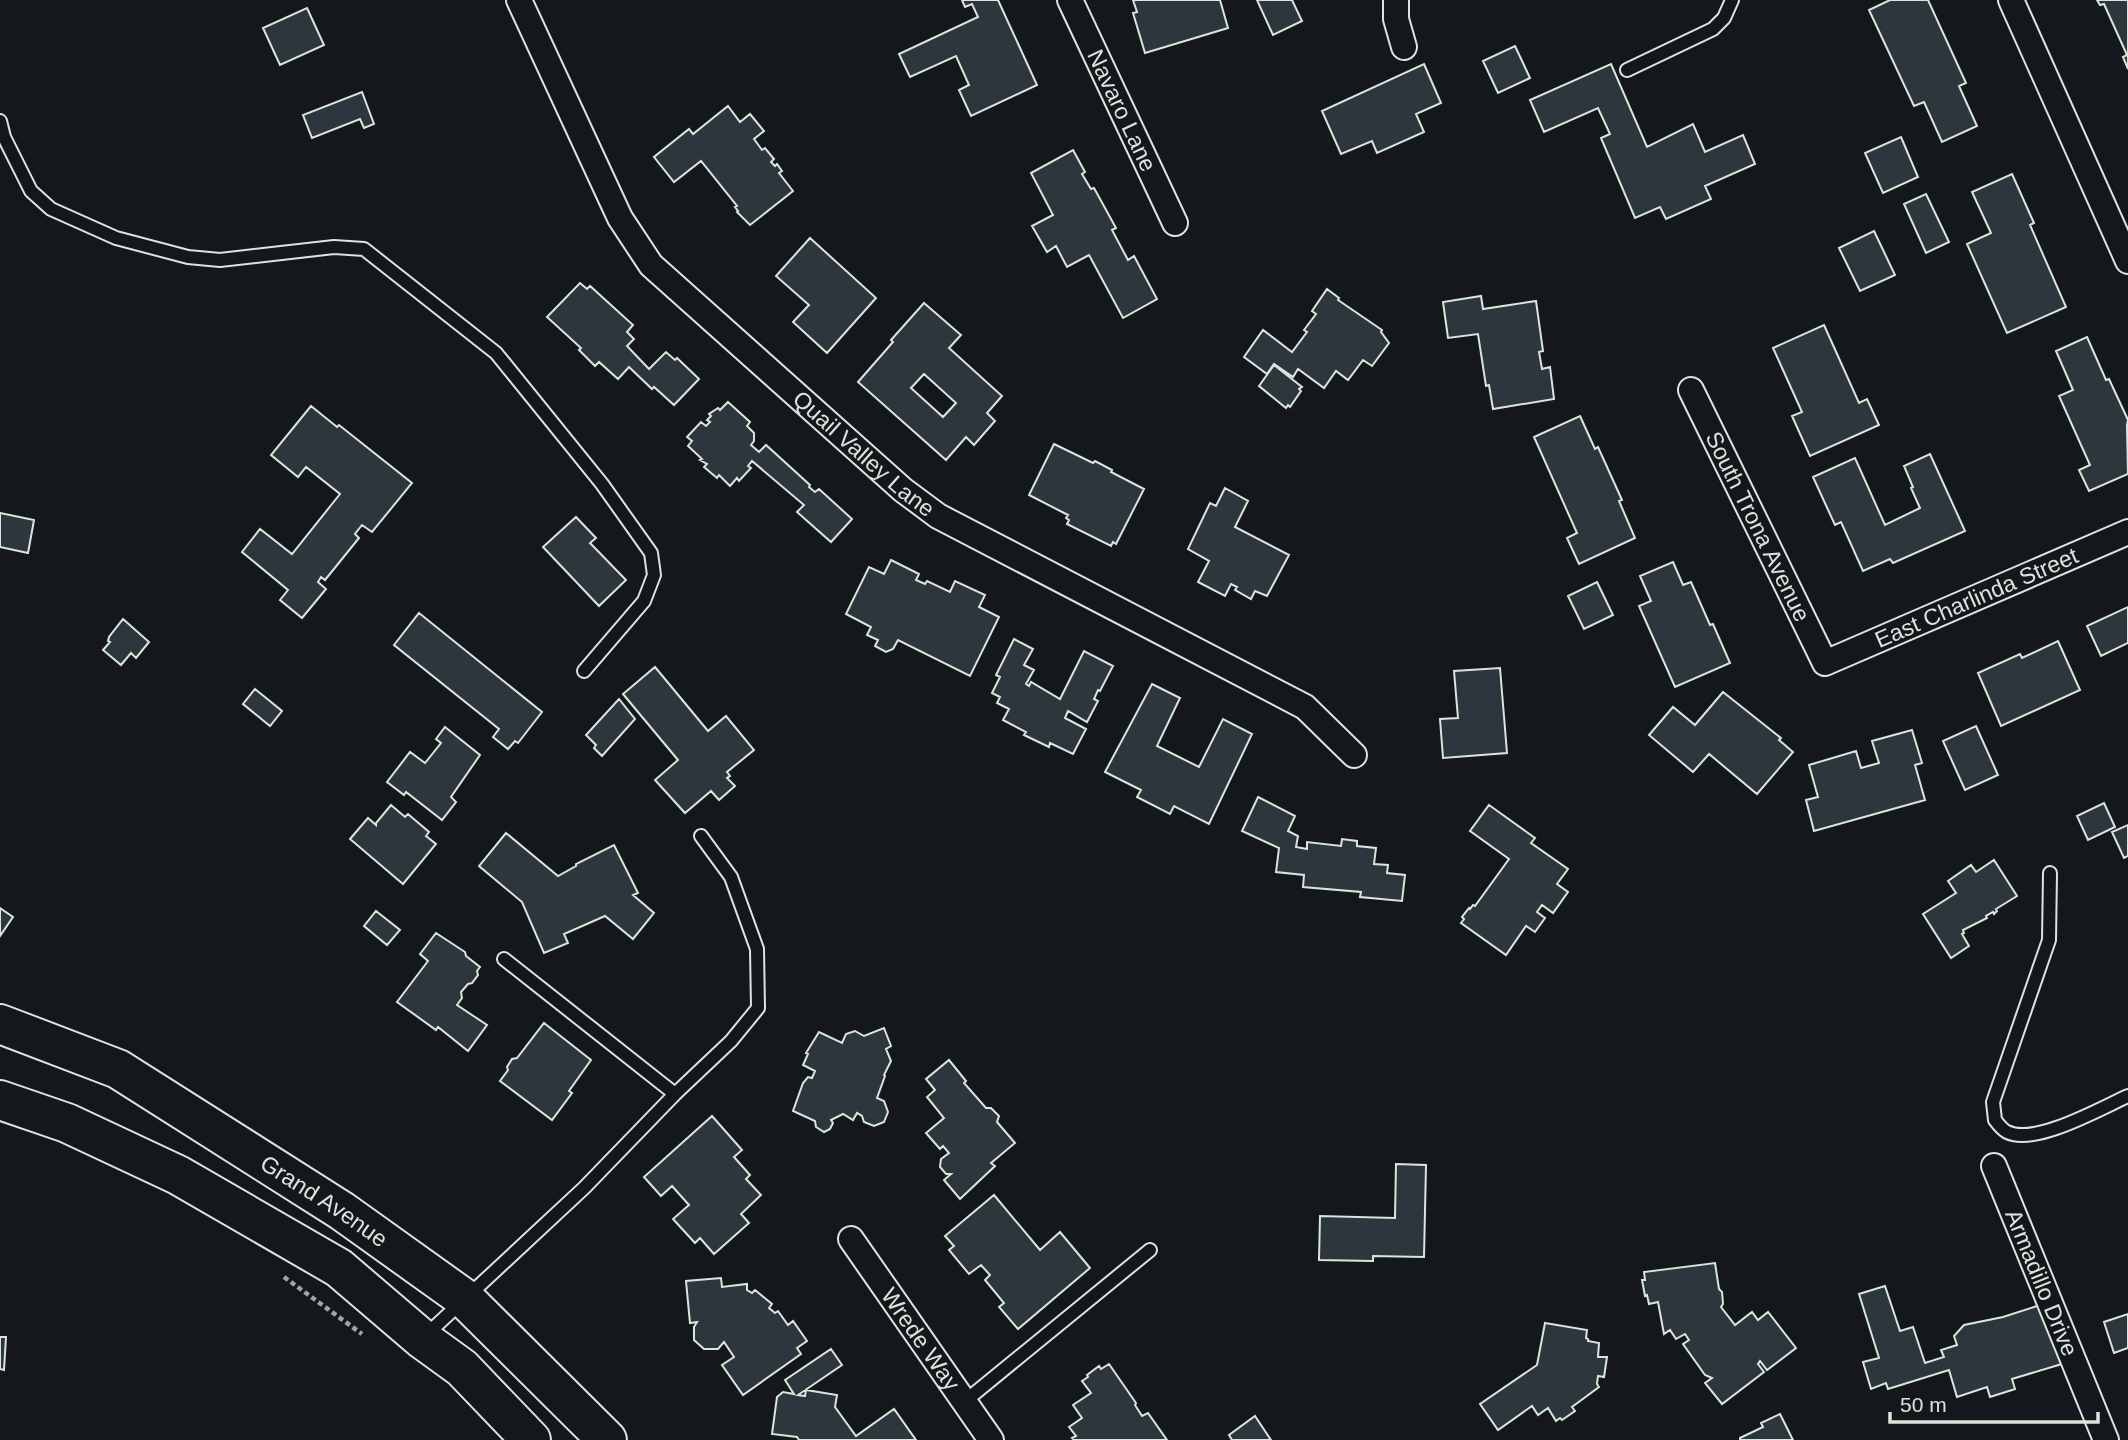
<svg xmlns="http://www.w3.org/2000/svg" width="2128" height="1440" font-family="Arial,sans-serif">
	<rect width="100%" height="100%" fill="#14181c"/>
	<!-- building -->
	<path fill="#2c363c" stroke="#d8e6dc" stroke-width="2" fill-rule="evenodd" d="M962,0h36l39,85 -66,31 -12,-26 10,-5 -13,-29 -46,21 -11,-23 79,-37 -6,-13 -7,3z
		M1133,0h87l8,28 -83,25 -12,-40 4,-1z
		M1257,0h35l10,21 -29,14z
		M1890,0h38l38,83 -7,3 18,40 -35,16 -18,-40 -10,4 -45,-96z
		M2097,0h31v69l-5,-12 4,-2 -23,-51 -4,1z
		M307,8l17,37 -44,20 -17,-37z
		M1515,46l15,32 -32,15 -15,-32z
		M1424,64l17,39 -25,11 8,18 -47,21 -5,-12 -31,13 -19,-43z
		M1611,64l36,83 46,-23 12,28 38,-17 12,29 -50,22 6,13 -45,20 -6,-12 -25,11 -34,-80 9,-4 -12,-26 -54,24 -14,-32z
		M362,92l12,32 -10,4 -4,-9 -48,19 -9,-23z
		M728,106l12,16 10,-8 14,17 -10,8 8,11 3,-2 9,11 -3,3 4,4 2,-2 5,7 -3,2 14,18 -43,34 -13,-13 1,-1 -3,-4 2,-1 -36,-45 -27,21 -20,-25 35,-28 4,5z
		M1901,137l17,40 -35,16 -18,-40z
		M1073,150l12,22 -3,2 9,15 3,-1 22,40 -4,2 16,30 6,-4 23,43 -34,19 -34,-63 -22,12 -11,-21 -9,6 -15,-26 21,-11 -22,-42z
		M2012,174l22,49 -4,2 36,82 -59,26 -40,-89 24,-11 -19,-41z
		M1926,194l23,48 -23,11 -22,-49z
		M1874,231l21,44 -35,16 -21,-43z
		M810,238l66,60 -49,55 -34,-31 16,-17 -33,-29z
		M580,283l7,6 3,-3 43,39 -6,7 7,7 -7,7 22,23 17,-17 9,8 2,-2 22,21 -25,26 -20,-18 -2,2 -23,-22 -11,12 -19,-17 -4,4 -16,-16 2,-2 -34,-31z
		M1327,289l12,9 -1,2 44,30 -1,2 8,11 -17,23 -9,-6 -15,20 -12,-9 -12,17 -26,-19 -5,8 -19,-13 -7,10 -23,-17 19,-27 29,22 15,-20 -3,-2 12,-16 -4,-3z
		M1481,296l2,13 53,-8 7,50 -4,1 3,17 8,-2 4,32 -61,10 -4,-24 -3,1 -8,-52 -30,4 -5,-36z
		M924,303l37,32 -12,13 53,48 -15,17 8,8 -21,24 -8,-8 -20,23 -88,-78 35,-40 -2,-2zM924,374l32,29 -13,14 -32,-29z
		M1824,325l35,78 8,-4 12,26 -69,31 -18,-40 10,-4 -29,-64z
		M2087,337l19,43 3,-1 19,41 -1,5 1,49 -39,17 -10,-21 11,-5 -31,-69 14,-6 -17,-39z
		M1274,365l28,22 -3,2 2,2 -11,16 -2,-2 -2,3 -27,-22z
		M728,402l22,20 -3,4 7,7v8l-3,4 8,7 7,-7 44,40 -1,2 6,5 4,-3 33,30 -21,23 -34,-30 7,-7 -52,-44 -4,5 3,2 -12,13 -2,-3 -7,8 -11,-11 -2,3 -13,-11 3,-3 -7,-4 2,-1 -14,-13 4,-5 -5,-4 14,-15 5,4 4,-4 -3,-2 4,-4 -2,-2 9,-6 2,2z
		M311,406l26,21 2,-2 73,58 -40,49 -10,-7 -7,9 4,4 -34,42 -4,-3 -3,5 8,7 -24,29 -22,-18 8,-10 -46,-38 18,-23 32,25 48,-60 -34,-27 -8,10 -27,-22z
		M1580,416l15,33 3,-2 24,53 -3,1 16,37 -56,26 -12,-26 10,-5 -43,-96z
		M1054,444l39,19 2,-2 17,9 -1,2 33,17 -28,55 -3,-2 -2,4 -44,-22 2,-4 -3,-2 2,-3 -39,-20z
		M1930,454l35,77 -72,32 -3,-4 -27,12 -22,-49 -6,3 -22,-48 42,-19 30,67 35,-17 -9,-20 2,-1 -9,-21z
		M1225,488l23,13 -13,26 54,28 -22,41 -12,-5 -4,8 -16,-9 2,-3 -6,-3 -6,12 -27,-14 11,-21 -21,-12 22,-46 6,3z
		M0,513l34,7 -6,33 -28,-6z
		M576,517l20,21 -6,5 36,37 -27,26 -56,-59z
		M891,560l28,14 -3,6 9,4 2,-3 23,11 5,-11 30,14 -6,12 20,10 -29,59 -72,-36 -5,9 -7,3 -11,-6 3,-6 -11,-5 4,-8 -25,-13 23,-47 15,7z
		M1673,562l10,23 8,-3 19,43 3,-1 17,39 -55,24 -36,-81 12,-5 -11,-25z
		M1597,582l16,33 -29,14 -16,-33z
		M2128,607v36l-27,13 -14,-30z
		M419,613l123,99 -24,31 -3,-2 -7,8 -15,-12 6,-8 -105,-84z
		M123,619l26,23 -13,16 -5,-5 -10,12 -18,-15 7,-8 -2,-1 1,-4z
		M1014,639l19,10 -9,16 10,5 -8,14 3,2 2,-4 29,17 24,-48 29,15 -13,25 -2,-1 -4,9 4,2 -11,21 -19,-11 -3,7 21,11 -13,25 -23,-11 -1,4 -25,-12 2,-3 -23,-12 6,-11 -12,-6 3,-6 -8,-4 8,-16 -4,-2z
		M2058,641l22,49 -79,36 -23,-53 42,-19 2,4z
		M655,667l53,64 18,-15 28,34 -27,22 3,4 -3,2 8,8 -16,14 -8,-9 -26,22 -30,-33 23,-20 -55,-66z
		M1500,668l7,85 -64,5 -3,-39 18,-1 -4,-47z
		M1152,684l28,14 -23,48 42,21 24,-48 29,15 -43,90 -35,-18 -4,8 -33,-17 4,-7 -36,-18z
		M255,689l27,22 -12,15 -27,-22z
		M1723,692l58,46 -2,2 14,12 -36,42 -48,-40 -16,18 -44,-37 24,-28 22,18z
		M619,699l16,20 -33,37 -8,-8 2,-3 -10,-10z
		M1976,726l22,49 -33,15 -22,-49z
		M445,727l35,28 -29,42 5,5 -14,18 -36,-28 -2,3 -17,-13 23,-30 15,11 16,-20 -5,-4z
		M1912,730l10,33 -7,2 10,35 -111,31 -8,-31 12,-3 -9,-32 47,-14 5,17 18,-5 -7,-22z
		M1258,797l37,19 -7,15 10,5 -2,11 11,2v-7l34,4 1,-7 15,2v5l19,2 -2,16 14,1 -1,8 18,2 -3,26 -42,-4 1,-5 -58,-5 1,-12 -28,-3 3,-24 -37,-17z
		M2104,803l11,24 -27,13 -11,-24z
		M391,805l14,12 3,-3 21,18 -3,4 10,8 -33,40 -53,-45 18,-21 8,7v-2z
		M1489,805l46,33 -4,5 37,26 -11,15 11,8 -15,21 -11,-8 -5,7 8,6 -10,14 -9,-6 -20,29 -45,-32 3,-4 -2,-2 7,-9 1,1 3,-4 2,1 34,-47 -39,-28z
		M2128,825v31l-4,2 -12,-26z
		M506,833l52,43 18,-10v-2l38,-19 24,48 -5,2 21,18 -21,26 -28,-23 -41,18 4,9 -24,10 -22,-51 -43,-36z
		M1994,860l23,36 -21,13 1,2 -3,3 -1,-2 -7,4 1,2 -24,12 1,3 -2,1 7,12 -18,12 -28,-44 33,-21 -8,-12 23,-16 5,7z
		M0,908l13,9 -13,19z
		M376,911l24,19 -13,15 -23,-19z
		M436,933l29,19 1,4 14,11 -3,4 1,4 -6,8 -4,1 -7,8 1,6 -5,7 30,20 -19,26 -30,-24 -2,3 -39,-28 31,-41 -8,-7z
		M544,1023l47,37 -22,31 3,2 -20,27 -52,-39 8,-11 -1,-3 5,-8 5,-1z
		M884,1028l7,18 -5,3 5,12 -7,14 1,1 -8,22 7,3 4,11 -4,10 -10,4 -10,-4 -2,-6 -5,-3 -4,7 -10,-6 -12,6 2,3 -3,6 -6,3 -8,-5 -1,-6 -22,-10 10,-28 5,-6 4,1 3,-7 -12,-6 5,-11 -2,-1 13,-21 23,11 4,-9 9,-3 9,5z
		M949,1060l17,21 -2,2 22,25h5l8,8 -2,6 18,21 -24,20 4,3 -35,33 -16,-19 7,-6h-5l-6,-7 1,-8 8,-6 -6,-7 -3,3 -14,-16 18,-15 -17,-21 8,-7 -9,-11z
		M712,1116l30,34 -8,7 16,18 -4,4 15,16 -20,19 8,9 -35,31 -14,-16 -5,5 -22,-24 16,-14 -17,-19 -11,10 -17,-19z
		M1396,1164l30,1 -2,92 -51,-1v5l-54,-1 1,-44 75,2z
		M994,1195l46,55 20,-18 30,36 -72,61 -19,-22 5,-4 -19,-23 5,-5 -9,-10 -12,9 -20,-24 5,-4 -9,-10z
		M1715,1263l4,26 3,3 1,12 -2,3 14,18 17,-13 6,8 10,-8 28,36 -29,22 -7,-9 -2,3 6,8 -42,32 -17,-21 7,-5 -7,-3 -22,-31 6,-4 -4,-6 -9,5 -6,-9 -6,4 -6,-32 -9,2 -2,-9 -2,1 -3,-16h3l-1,-8z
		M721,1278l1,9 25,-3v6l5,3 3,-3 17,14 -3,4 6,5 3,-2 10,14 5,-4 14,20 -10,7 4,6 -58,41 -21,-30 12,-8 -10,-15 -6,7h-14l-10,-9v-13l3,-5 -7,1 -4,-42z
		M1885,1286l15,45 13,-4 12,36 19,-6 -3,-7 16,-5 -3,-9 10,-11 39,-8 37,-12 25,58 -53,16 3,10 -25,8 -3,-10 -30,10 -8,-27 -61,19 -2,-6 -15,6 -8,-27 16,-4 -20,-64z
		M2128,1314v34l-14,5 -10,-31z
		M1545,1323l42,7 -1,8 2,1v2l11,2 -1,14h9l-3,20 -6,-1 -1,8 2,3 -27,20 3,4 -13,9 -2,-2 -4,3 -8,-13 -10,7 -6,-9 -34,24 -18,-26 57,-39z
		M0,1337h6l-2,33 -4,-1z
		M831,1349l11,16 -44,30 7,1 1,-6 31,5 -2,12 21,29 38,-27 22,31h-117l-2,-3 -25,-3 5,-37 6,-5 11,2 -9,-14z
		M1109,1364l27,39 -1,2 7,11 6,-3 19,27h-93l-2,-2 4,-2 -7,-9 13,-9 -9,-13 18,-12 -9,-12 6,-4 -1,-2 12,-9 2,3z
		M1780,1414l13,26h-53v-2l23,-11 -2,-4z
		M1255,1416l16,24h-39l-3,-5z"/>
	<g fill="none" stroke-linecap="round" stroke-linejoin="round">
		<!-- service casing -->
		<g stroke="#d8e6dc" stroke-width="16">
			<path id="service" d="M1627,70l86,-41 11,-11 8,-18
				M0,121l4,16 27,54 20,18 65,29 72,19 32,3 114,-13 30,2 132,104 106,131 49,69 3,22 -10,26 -60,70
				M2050,873l-1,67 -56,162 2,18c3,4 8,10 12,12 28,14 94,-24 121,-36
				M504,959l171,135
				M425,1336l159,-148 91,-94 56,-53 27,-33 -1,-59 -26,-72 -30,-41
				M964,1402l186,-152"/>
		</g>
		<!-- minor casing -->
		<g stroke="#d8e6dc" stroke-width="28">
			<g id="minor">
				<path id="s1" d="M519,0l101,218 31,47 252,225 35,26 367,191 49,48"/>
				<path id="s2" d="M1070,0l105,223"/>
				<path d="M1396,0v19l8,28"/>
				<path d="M2011,0l117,261"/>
				<path id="s3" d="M1691,390l134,273 303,-131"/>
				<path id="s4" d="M1994,1166l112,274"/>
				<path id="s5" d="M851,1239l140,201"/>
			</g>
		</g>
		<!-- primary casing -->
		<g stroke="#d8e6dc" stroke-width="42">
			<g id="primary">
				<path id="s6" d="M0,1024l118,45 224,142 123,88 142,141"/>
				<path d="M0,1100l67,23 111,52 161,93 83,71 40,29 69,72"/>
			</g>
		</g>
		<!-- path -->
		<path stroke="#9da8a2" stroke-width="4.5" stroke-dasharray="5 3.5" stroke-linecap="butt" d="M284,1277l78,57"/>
		<!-- service -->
		<use href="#service" stroke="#14181c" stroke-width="12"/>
		<!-- minor -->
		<use href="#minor" stroke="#14181c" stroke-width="24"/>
		<!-- primary -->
		<use href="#primary" stroke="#14181c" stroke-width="38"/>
	</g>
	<g text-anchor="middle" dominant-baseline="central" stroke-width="5" stroke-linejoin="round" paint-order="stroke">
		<!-- street labels -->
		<g font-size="23" fill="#d8e6dc" stroke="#14181c">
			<text stroke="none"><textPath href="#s2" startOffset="122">Navaro Lane</textPath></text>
			<text stroke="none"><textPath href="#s1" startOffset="581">Quail Valley Lane</textPath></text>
			<text stroke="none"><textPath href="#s3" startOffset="152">South Trona Avenue</textPath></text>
			<text stroke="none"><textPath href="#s3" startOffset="469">East Charlinda Street</textPath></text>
			<text stroke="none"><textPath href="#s6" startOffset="371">Grand Avenue</textPath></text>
			<text stroke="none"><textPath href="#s4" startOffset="126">Armadillo Drive</textPath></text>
			<text stroke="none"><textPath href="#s5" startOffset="122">Wrede Way</textPath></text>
		</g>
	</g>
	<!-- scale -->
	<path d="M1890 1412v10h208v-10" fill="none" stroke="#d8e6dc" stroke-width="3.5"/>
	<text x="1900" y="1412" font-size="21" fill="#d8e6dc" stroke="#14181c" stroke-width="5" paint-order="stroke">50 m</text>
</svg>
